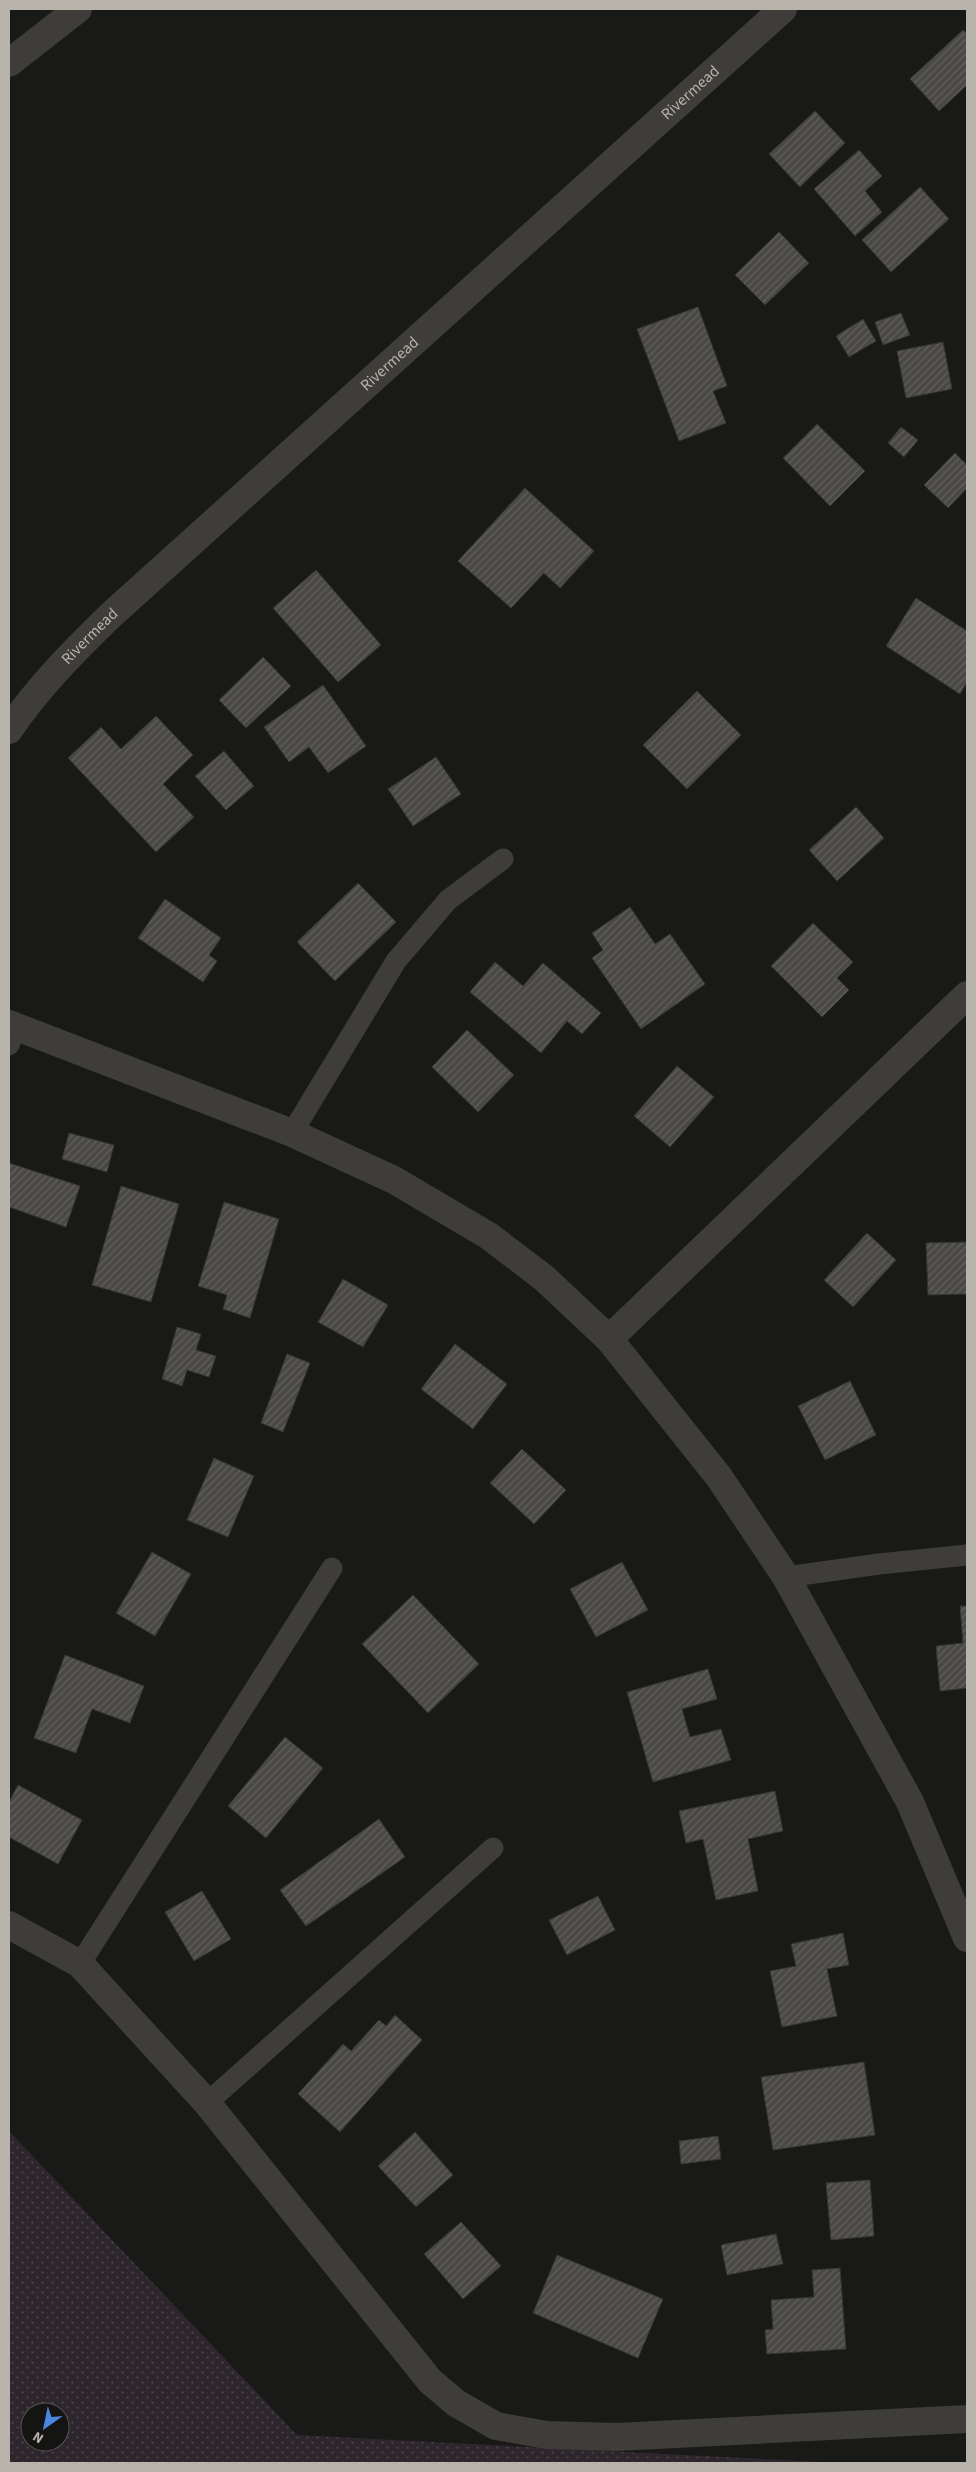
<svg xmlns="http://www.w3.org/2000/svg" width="976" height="2472" font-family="'Source Sans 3',sans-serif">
	<defs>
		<pattern id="grass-dots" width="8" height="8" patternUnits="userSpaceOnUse" patternTransform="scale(1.25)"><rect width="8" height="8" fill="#2e262d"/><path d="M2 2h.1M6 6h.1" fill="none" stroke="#4a4349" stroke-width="1.8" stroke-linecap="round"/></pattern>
		<pattern id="building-hatch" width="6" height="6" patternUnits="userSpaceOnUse" patternTransform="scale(1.25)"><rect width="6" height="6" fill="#494845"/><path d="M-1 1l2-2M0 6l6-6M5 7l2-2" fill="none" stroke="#61605d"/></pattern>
	</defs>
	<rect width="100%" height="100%" fill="#191918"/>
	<!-- grass -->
	<path fill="url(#grass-dots)" fill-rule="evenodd" d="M9,2131l288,304 543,28h-831zM30,2412h30v30h-30z"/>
	<!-- building -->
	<path fill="url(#building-hatch)" stroke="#353532" d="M963,30l4,4v51l-28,26 -29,-32z
		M815,111l30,32 -45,44 -31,-33z
		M859,150l23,26 -17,15 17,21 -27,24 -41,-47z
		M920,187l29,32 -58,53 -29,-32z
		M779,232l30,31 -44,42 -30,-30z
		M698,307l29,79 -14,5 13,32 -47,18 -42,-112z
		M901,313l9,22 -27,10 -8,-23z
		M863,319l13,22 -27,16 -13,-21z
		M943,342l9,47 -46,9 -9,-47z
		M817,424l48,47 -35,35 -47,-48z
		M901,427l17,13 -14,17 -16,-14z
		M955,453l12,12v23l-19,20 -24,-23z
		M525,488l69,63 -34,37 -16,-15 -33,35 -53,-47z
		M316,570l65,75 -43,37 -65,-74z
		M916,598l51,33v51l-7,12 -74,-48z
		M263,657l28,29 -45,42 -27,-28z
		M323,685l43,61 -38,27 -19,-26 -20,15 -25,-35z
		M697,691l44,44 -54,54 -44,-44z
		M156,716l37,39 -30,29 31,33 -38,35 -88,-94 33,-31 20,22z
		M224,751l30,35 -28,24 -31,-34z
		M436,757l25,37 -48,32 -25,-37z
		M856,807l28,31 -47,43 -28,-31z
		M358,883l38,39 -61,59 -38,-39z
		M165,899l56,39 -12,17 8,6 -14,21 -65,-44z
		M630,907l25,37 15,-10 35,50 -64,45 -49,-71 11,-8 -11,-17z
		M813,923l40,39 -16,16 12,12 -27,27 -51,-51z
		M495,962l28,24 20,-23 58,50 -19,21 -15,-13 -26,32 -71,-61z
		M467,1030l47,45 -36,37 -46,-45z
		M677,1066l37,31 -44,50 -36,-31z
		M69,1133l45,12 -7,27 -45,-13z
		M9,1163l71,23 -14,41 -57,-20z
		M121,1186l58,18 -28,98 -59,-17z
		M224,1202l55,17 -29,99 -27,-9 4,-14 -29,-9z
		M867,1233l29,27 -43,47 -29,-27z
		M967,1242v52l-39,1 -2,-52z
		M343,1279l45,26 -25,42 -45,-25z
		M177,1327l24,7 -5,16 20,6 -7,21 -22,-7 -5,16 -20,-7z
		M455,1344l52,40 -34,45 -52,-40z
		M287,1354l23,9 -27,69 -22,-9z
		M850,1381l26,54 -51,25 -27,-54z
		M522,1449l44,41 -32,34 -44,-41z
		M214,1458l40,18 -26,61 -41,-17z
		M152,1552l39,22 -36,62 -39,-23z
		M622,1562l26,48 -52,27 -26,-48z
		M413,1595l66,69 -51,49 -66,-69z
		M960,1606h7v82l-27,3 -4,-45 27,-3z
		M65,1655l79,31 -14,37 -38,-14 -16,44 -42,-15z
		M708,1669l9,30 -35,10 8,28 31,-8 10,31 -78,22 -26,-90z
		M285,1737l38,31 -57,70 -38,-32z
		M18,1785l64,35 -24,44 -49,-27v-35z
		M775,1791l8,40 -35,8 10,52 -42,9 -13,-61 -17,4 -7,-32z
		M379,1819l26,38 -99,69 -26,-36z
		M202,1891l29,48 -37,22 -29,-49z
		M598,1896l17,34 -48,25 -18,-35z
		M843,1933l6,32 -22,4 10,47 -55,11 -12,-56 26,-5 -5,-22z
		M395,2015l27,25 -82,92 -42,-38 45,-50 8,7 28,-31 7,6z
		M864,2062l11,73 -102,15 -12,-73z
		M415,2132l38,43 -37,32 -38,-41z
		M718,2136l3,23 -40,5 -2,-23z
		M870,2180l4,56 -43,4 -5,-57z
		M461,2222l40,44 -38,33 -39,-45z
		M776,2234l7,30 -56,11 -6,-30z
		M557,2255l106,44 -25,59 -105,-45z
		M840,2268l6,81 -79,5 -2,-24 8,-1 -2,-29 43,-3 -2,-27z"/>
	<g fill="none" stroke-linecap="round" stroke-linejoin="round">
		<!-- lane -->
		<path stroke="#3e3d39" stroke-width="21" d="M9,1045l7,-18
			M292,1133l104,-172 52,-61 55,-41
			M786,1577l93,-13 88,-9
			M80,1964l252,-396
			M207,2103l286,-255"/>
		<!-- street -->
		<g stroke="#3e3d39" stroke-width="28">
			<path d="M9,63l69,-54"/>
			<path id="s1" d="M9,730c29,-43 65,-79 102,-115l672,-606"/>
			<path d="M9,1024l283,109 102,47 95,56 55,42 65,61 110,138 67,100 124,225 57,136"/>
			<path d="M609,1339l358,-344"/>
			<path d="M9,1925l71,39 127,139 223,278 26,22 40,23 51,9 70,2 350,-18"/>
		</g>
	</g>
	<g text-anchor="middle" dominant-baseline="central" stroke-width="4.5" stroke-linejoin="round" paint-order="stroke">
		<!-- street labels -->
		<g font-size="16" fill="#b8b3ab" stroke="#141413">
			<text stroke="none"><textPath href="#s1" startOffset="934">Rivermead</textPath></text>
			<text stroke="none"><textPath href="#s1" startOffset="529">Rivermead</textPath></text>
			<text stroke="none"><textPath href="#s1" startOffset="124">Rivermead</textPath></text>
		</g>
	</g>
	<!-- border -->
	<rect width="976" height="2472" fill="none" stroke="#b8b3ab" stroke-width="20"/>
	<!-- north arrow -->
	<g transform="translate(45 2427) rotate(213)"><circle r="24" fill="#141413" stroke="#565450"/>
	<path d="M0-4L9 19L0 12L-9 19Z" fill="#4a85df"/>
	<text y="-8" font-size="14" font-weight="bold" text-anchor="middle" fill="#b8b3ab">N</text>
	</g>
</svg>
